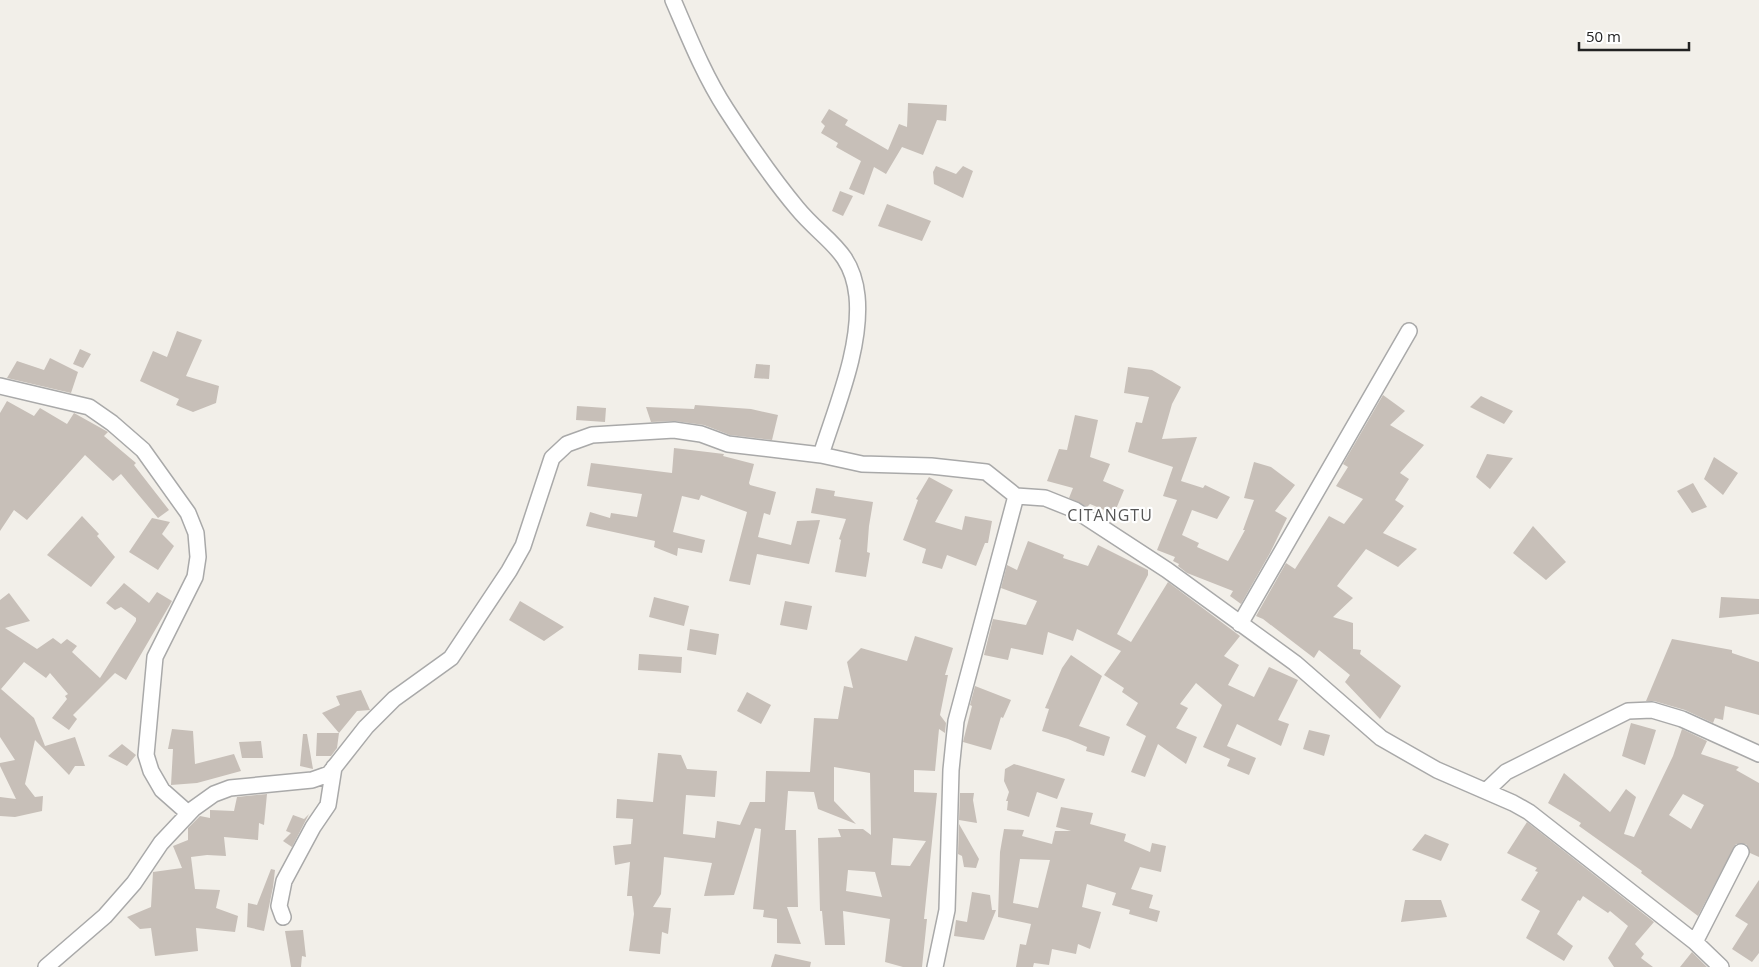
<svg xmlns="http://www.w3.org/2000/svg" width="1759" height="967" font-family="'Open Sans',sans-serif">
	<rect width="100%" height="100%" fill="#f2efe9"/>
	<!-- building -->
	<path fill="#c7bfb8" fill-rule="evenodd" d="M908,103l39,2 -1,16 -9,-1 -14,35 -21,-8 -16,27 -12,-7 -10,28 -15,-6 12,-28 -25,-14 2,-4 -17,-10 4,-7 -4,-4 8,-13 19,11 -3,5 43,25 11,-26 8,3z
		M936,166l20,8 7,-8 10,5 -10,27 -29,-14 -1,-12z
		M840,191l13,5 -10,20 -11,-5z
		M887,204l44,17 -9,20 -44,-15z
		M177,331l25,9 -16,36 33,10 -3,17 -23,9 -17,-7 3,-6 -39,-18 13,-30 14,6z
		M80,349l11,5 -8,14 -10,-4z
		M50,358l28,14 -7,21 -64,-15 10,-17 27,9z
		M756,364l14,1 -1,14 -15,-1z
		M1128,367l24,3 29,17 -9,17 -10,35 35,-2 -16,44 22,7 2,-3 25,12 -13,22 -25,-9 -10,25 17,8 -2,4 31,14 17,-31h-2l11,-30 -10,-2 10,-36 17,5 24,18 -20,26 12,7 -17,35 -29,51 -11,-8 3,-5 -46,-18 -9,-7 1,-2 -6,-3 2,-4 -18,-7 20,-50 -14,-4 10,-29 -45,-15 8,-30 6,1 7,-26 -25,-4z
		M1383,395l22,16 -15,14 34,20 -24,28 9,6 -14,21 9,6 -21,27 34,16 -19,18 -32,-18 -29,37 16,12 -20,19 20,6v26l8,1 -1,4 41,32 -21,33 -35,-37 5,-7 -31,-25 -5,8 -51,-39 -7,-3 30,-53 9,6 34,-53 15,8 19,-25 -27,-13 12,-19 -5,-3z
		M1481,396l32,15 -9,13 -34,-17z
		M7,401l27,15 6,-8 27,16 7,-11 34,19 -4,4 32,27 -2,2 35,45 -11,8 -37,-44 -8,7 -28,-26 -58,65 -13,-10 -14,21v-118z
		M695,405l56,4 27,6 -6,25 -42,-5 -26,-10 -29,-4 -24,1 -5,-15 48,2z
		M577,406l29,2 -1,14 -29,-2z
		M1075,415l23,5 -8,37 20,7 -7,17 21,9 -10,24 -24,-10 -3,3 -18,-9 4,-10 -26,-7 12,-32 8,1z
		M674,448l50,6 -1,2 31,8 -5,19 1,2 26,7 -6,23 -6,-2 -6,24 33,8 6,-24 23,-1 -11,44 -52,-10 -7,31 -21,-4 18,-69 -46,-17 -2,5 -17,-4 -9,36 32,8 -3,13 -24,-5 -1,8 -23,-9 1,-6 -69,-15 4,-14 20,6 1,-5 26,4 5,-23 -55,-8 4,-23 81,10z
		M1487,454l26,4 -23,31 -14,-12z
		M1714,457l24,16 -15,22 -19,-16z
		M929,477l24,13 -18,32 27,8 3,-14 27,5 -4,22h-3l-9,23 -29,-11 -5,14 -20,-6 4,-14 -23,-9 15,-40 -2,-1z
		M1693,483l14,24 -15,6 -15,-22z
		M816,488l19,3 -1,5 39,6 -4,24 -2,26 3,1 -4,24 -31,-5 6,-32 -2,-1 7,-20 -35,-6z
		M82,516l17,18 -2,2 18,21 -24,30 -44,-32z
		M152,518l18,4 -8,12 12,12 -16,24 -29,-18z
		M1533,526l33,36 -20,18 -33,-27z
		M1028,541l36,14 -1,3 25,8 10,-21 50,25v5l-31,59 14,8 37,-60 72,54 -16,20 15,9 -11,20 26,12 15,-30 29,13 -20,40 11,4 -8,22 -44,-22 -10,22 29,12 -7,17 -22,-9 3,-7 -27,-12 19,-42 -26,-22 -16,21 8,4 -12,20 21,9 -11,27 -28,-20 -13,33 -14,-5 15,-36 -20,-11 12,-22 -16,-11 2,-4 -20,-13 17,-24 -44,-22 -4,12 -25,-9 -5,23 -32,-7 -3,12 -24,-5 9,-36 33,6 11,-24 -36,-13 6,-23 10,5z
		M124,583l25,20 8,-11 15,9 -46,79 -11,-7 -42,42 4,4 -8,11 -17,-12 15,-19 -2,-3 3,-2 -18,-21 -4,5 -22,-16 -23,27 33,29 11,28 30,-9 10,29h-10l-6,9 -34,-35 -10,44 10,13 8,-1 -1,15 -27,6 -15,-1v-19l16,2 -16,-33v-3l15,-3 -15,-23v-137l9,-7 21,28 -25,7 32,21 16,-11 8,6 6,-5 10,7 -5,6 28,26 36,-57v-3l-15,-11 -6,3 -9,-7z
		M654,597l35,9 -5,20 -35,-9z
		M1721,597l38,2v15l-40,4z
		M520,601l44,26 -20,14 -35,-21z
		M785,601l27,5 -5,24 -27,-5z
		M690,629l29,5 -3,21 -29,-5z
		M915,636l38,12 -8,27h3l-8,40 6,8 -1,10 -6,-4 -4,42 -21,-1v22l23,1 -13,126h3l-5,48h-19l-18,-5 5,-43 -47,-8 2,34h-20l-3,-34h-2l-2,-73 23,-1 -3,-8h25l8,6 -1,-62 -36,-6v34l22,23 -38,-15 -4,-17 -26,-1 -3,39h11l2,77h-11l14,37 -24,-1v-24l-14,-2 1,-7 -11,-1 8,-80 -6,-1 -21,67 -30,1 8,-33 -48,-6 -3,37 -8,13 18,1 -3,26 -6,-2 -2,22 -31,-3 5,-37 -2,-18h-5l3,-34 -15,3 -2,-19 18,-2 2,-25 -17,-1 1,-19 36,3 5,-49 23,2 6,14 30,2 -2,26 -29,-2 -3,39 32,4 2,-17 23,4 10,-23h15l1,-31 44,1 4,-54 24,1 6,-33 9,2 -6,-26 14,-14 46,13zM893,838l33,3 -16,25 -19,-1zM848,870l27,2 7,25 -36,-6z
		M1672,639l60,11v3l27,9v53l-34,-9 -2,14 -8,-2 -2,5 -28,-13 -31,-9h-8z
		M639,654l43,3 -1,16 -43,-3z
		M1071,655l31,21 -23,50 31,11 -6,19 -18,-5 1,-4 -19,-8 -26,-8 7,-22 -4,-1 17,-40z
		M975,686l36,14 -8,18 -2,-1 -10,33 -28,-8 9,-36 -2,-1z
		M361,690l9,20 -13,1 -18,22 -17,-20 18,-8 -4,-9z
		M747,692l24,13 -10,19 -24,-13z
		M1631,723l25,7 -11,35 -23,-9z
		M172,729l21,2 2,33 39,-10 7,17 -44,12 -26,2 2,-36h-5z
		M1682,729l25,12 -6,13 38,13 -3,3 23,13v74l-9,-4 -4,-9h-10l-38,72 -57,-43 1,-2 -63,-45 2,-3 -33,-20 16,-30 46,39 16,-23 10,8 -12,37 10,3 39,-81zM1683,794l21,11 -13,24 -22,-14z
		M1309,730l21,5 -6,21 -21,-7z
		M317,733h22l-2,15 -6,8h-15z
		M303,734h4l6,35 -13,-3z
		M261,741l2,17h-21l-3,-16z
		M122,744l14,11 -9,11 -19,-10z
		M1014,764l51,15 -8,20 -20,-7 -8,25 -22,-7 1,-9h-2l3,-9 -5,-11 1,-12z
		M960,793h14l-1,7 4,23 -18,-3z
		M267,794l-3,31 -5,-2 -1,17 -34,-3 2,19 -19,-1 -16,2 4,32 25,1 -4,18 22,8 -3,16 -39,-4 2,23 -43,5 -4,-28 -11,1 -13,-12 24,-10 2,-35 29,-4 -9,-22 15,-6v-12l12,-12 10,2v-8l24,1 3,-14z
		M1061,807l32,6 -3,11 36,10 -2,7 26,11 2,-9 14,3 -5,26 -21,-5 -9,22 22,6 -4,13 11,3 -3,11 -28,-8 1,-4 -18,-5 4,-12 -29,-9 -5,23 19,5 -11,37 -12,-5 -2,10 -24,-5 -3,16 -15,-2 -1,4h-17l4,-23 6,1 5,-21 -33,-7 2,-65 4,-23 20,1 -2,6 30,8 3,-13h16l-15,-4zM1020,859l30,1 -12,48 -25,-5z
		M309,814l-17,33 -9,-6 8,-8 -5,-2 7,-16 11,4z
		M1527,822l127,100 -19,22 9,10 -3,4 12,9h-39l-6,-9 20,-32 -18,-15 -2,2 -25,-17 -3,5 -2,-1 -21,34 16,12 -9,15 -38,-23 14,-27 -19,-11 17,-28 -3,-1 2,-3 -30,-15z
		M959,824l20,35 -3,9 -12,-1 -2,-11 -4,-2z
		M1425,834l24,10 -8,17 -29,-11z
		M271,869l4,1 -2,17 -9,44 -17,-4 1,-24 9,2z
		M1759,880v73l-7,9 -20,-13 16,-25 -13,-8z
		M972,892l18,3 2,15h4l-12,30 -30,-4 2,-16 11,2z
		M1405,900h36l6,17 -46,5z
		M303,930l3,27 -4,-1 -1,11h-10l-6,-36z
		M1692,952l15,15h-27z
		M775,954l36,8 -1,5h-39z"/>
	<g fill="none" stroke-linecap="round" stroke-linejoin="round">
		<!-- minor casing -->
		<g stroke="#a9a9a9" stroke-width="18">
			<path id="minor" d="M673,0c16,37 31,75 53,109 22,34 45,68 71,99 27,33 55,41 60,88 5,51 -21,111 -36,159l41,9 69,2 55,6 30,24 29,2 30,12 92,60 128,93 86,75 56,32 76,33 16,9 166,130 26,25
				M0,386l89,21 23,16 31,27 45,63 8,20 2,24 -3,20 -40,80 -9,98 5,16 11,19 26,23
				M1240,624l169,-293
				M1486,791l20,-19 122,-61 24,-1 30,9 77,35
				M283,917l-4,-11 5,-25 29,-54 15,-22 6,-38
				M1695,942l46,-90
				M46,967l59,-51 29,-33 27,-40 32,-34 21,-15 16,-6 82,-8 17,-6 37,-47 28,-28 57,-41 58,-87 14,-25 29,-88 15,-14 25,-9 82,-5 27,4 27,10 93,11
				M935,967l12,-57 4,-140 5,-49 60,-225"/>
		</g>
		<!-- minor -->
		<use href="#minor" stroke="#fff" stroke-width="15"/>
	</g>
	<g text-anchor="middle" dominant-baseline="central" stroke-width="4.5" stroke-linejoin="round" paint-order="stroke">
		<!-- quarter labels -->
		<g font-size="16" letter-spacing="1" fill="#555" stroke="#fff">
			<text x="1110" y="515">CITANGTU</text>
		</g>
	</g>
	<!-- scale -->
	<path d="M1579 42v8h110v-8" fill="none" stroke="#222222" stroke-width="2.5"/>
	<text x="1586" y="42" font-size="15" fill="#222222" stroke="#ffffff" stroke-width="4" paint-order="stroke">50 m</text>
</svg>
